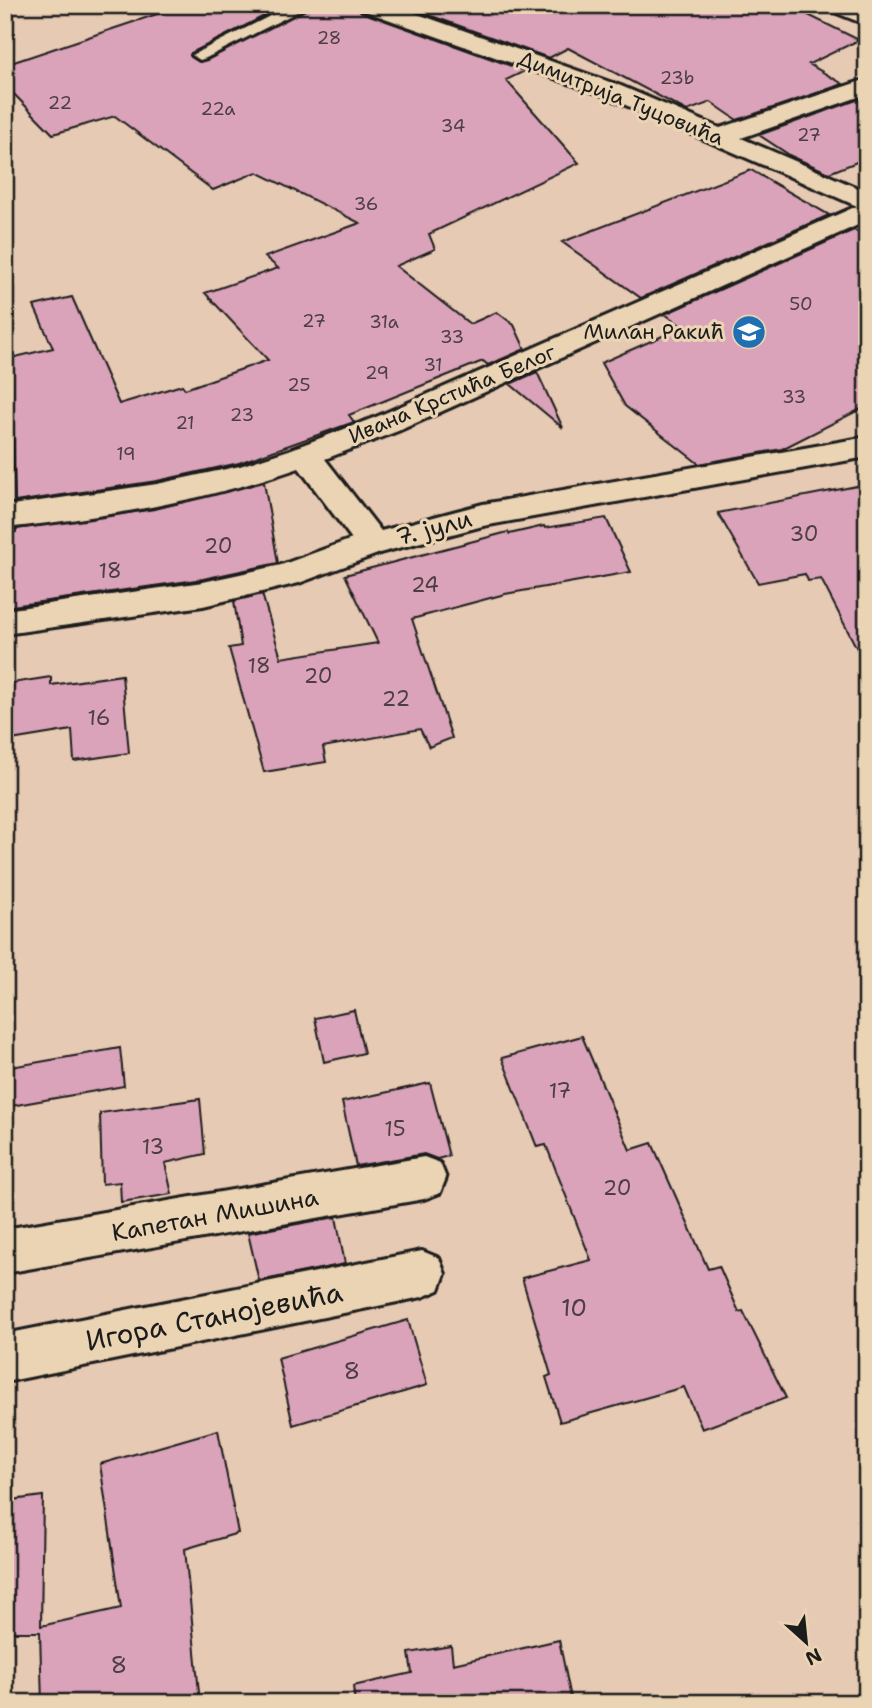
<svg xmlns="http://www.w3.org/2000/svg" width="872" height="1708" font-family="'Shantell Sans',sans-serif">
	<rect width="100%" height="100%" fill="#e7cab4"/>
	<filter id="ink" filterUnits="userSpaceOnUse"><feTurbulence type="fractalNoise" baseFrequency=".0143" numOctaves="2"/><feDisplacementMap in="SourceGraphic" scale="14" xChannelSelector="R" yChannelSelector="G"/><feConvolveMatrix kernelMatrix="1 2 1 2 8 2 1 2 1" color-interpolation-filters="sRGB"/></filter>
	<g filter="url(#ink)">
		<!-- building -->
		<path fill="#daa3b9" stroke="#1c1c1c" stroke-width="2" d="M184,5h102l-95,48v4l8,5 8,-2 106,-55h44l4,7 164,59 -19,9 73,83 -150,71 6,15 -39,17 74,58 27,-12 17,13 11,24 -37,16 -5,-4 -134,54 5,7 -115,41 -82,18 -142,21 -4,-144 42,-10 -19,-42 38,-9 47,107 63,-19 3,4 83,-29 -63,-67 73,-25 -13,-11 95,-34 -103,-51 -44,18 -98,-74 -62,18 -48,-49v-20z
			M401,5h387l71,35 -50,24 34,20 -106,36 -26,-18 -24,9 -119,-63 -19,10z
			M865,97l2,61 -38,15 -38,-17 -32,-21z
			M751,170l78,45 -188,83 -79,-56z
			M854,230l13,7v169l-85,43 -83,15 -74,-58 -24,-43 82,-36 -18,-13z
			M537,372l26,56 -53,-44z
			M264,482l14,81 -75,16 -198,28v-72l11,-3v-3l139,-20z
			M867,484v184l-46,-89 -13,2 -3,-7 -47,9 -40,-70z
			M606,518l25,54 -126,22 -93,25 40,119 -23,9 -9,-18 -97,18 3,15 -62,10 -35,-124 12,-2 -7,-45 28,-7 19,64 97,-15 -33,-68 163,-43 1,2 35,-8 1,2z
			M122,675l7,78 -55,8 -2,-31 -67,11v-57l46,-7v8z
			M354,1010l10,43 -40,9 -9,-44z
			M582,1036l48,114 22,-7 56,126 11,-3 20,46 4,-1 43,87 -84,31 -18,-42 -124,35 -14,-45 5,-2 -29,-97 69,-18 -45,-115 -9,2 -35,-89z
			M120,1048l4,38 -119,21v-39z
			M430,1083l19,73 -12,3 -13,-5 -68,12 -14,-64z
			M200,1099l5,55 -40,9 7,31 -51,8 -1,-20 -18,2 -2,-71z
			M336,1217l9,47 -86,17 -11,-48z
			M408,1320l19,65 -134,40 -15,-67z
			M218,1430l20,103 -53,16 15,154h-158l-2,-71h-35v-131l38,-5 -2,130 80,-18 -21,-144z
			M559,1640l13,63h-217l-2,-17 59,-13 -3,-20 42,-7 2,18z"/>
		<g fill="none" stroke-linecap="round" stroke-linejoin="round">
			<!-- lane casing -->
			<g stroke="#1c1c1c" stroke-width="6">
				<path id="lane" d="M292,5h19l-105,53 -6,2 -8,-5z"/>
			</g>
			<!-- street casing -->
			<g stroke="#1c1c1c" stroke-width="6">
				<path id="street" d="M359,5h33l229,81 99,42 147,-49v15l-126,44 126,54v29l-469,210 -73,28 56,72 102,-27 384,-67v20l-384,69 -100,26 -84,31 -96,23 -198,28v-24l198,-28 78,-17 71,-26 -53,-71c-94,33 -194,49 -294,60v-22l152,-22 83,-18 49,-16 87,-33 481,-211 -252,-110 -243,-86z
					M826,5h30l11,5v15l-38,-15z
					M424,1157l16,6 6,15 -6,15 -16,6 -419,74v-44z
					M422,1251l17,7 6,16 -6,16 -17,7 -417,85v-48z"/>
			</g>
			<!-- lane -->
			<use href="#lane" fill="#ead4b3" fill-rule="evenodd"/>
			<!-- street -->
			<use href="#street" fill="#ead4b3" fill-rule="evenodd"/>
		</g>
	</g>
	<!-- icons -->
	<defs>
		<g id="school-disc" transform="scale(1.75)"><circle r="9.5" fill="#1f6fb2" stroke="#ead4b3"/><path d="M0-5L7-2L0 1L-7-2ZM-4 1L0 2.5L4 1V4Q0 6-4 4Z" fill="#fff"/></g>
	</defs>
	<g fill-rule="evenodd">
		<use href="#school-disc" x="749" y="332"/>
	</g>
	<g text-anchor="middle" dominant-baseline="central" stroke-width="6" stroke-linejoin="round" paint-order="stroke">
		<!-- far-number labels -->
		<g font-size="18" fill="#4c3e43">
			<text x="329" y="38">28</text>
			<text x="677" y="78">23b</text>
			<text x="60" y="103">22</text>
			<text x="218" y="109">22a</text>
			<text x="453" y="126">34</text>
			<text x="809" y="135">27</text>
			<text x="366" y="204">36</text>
			<text x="801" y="304">50</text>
			<text x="314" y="321">27</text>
			<text x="384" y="322">31a</text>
			<text x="452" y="337">33</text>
			<text x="433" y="365">31</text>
			<text x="377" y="373">29</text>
			<text x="299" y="385">25</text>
			<text x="794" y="397">33</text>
			<text x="242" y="415">23</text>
			<text x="185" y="423">21</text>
			<text x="126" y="454">19</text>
		</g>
		<!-- far-street labels -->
		<g font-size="21" fill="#1c1c1c" stroke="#ead4b3">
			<text transform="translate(621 98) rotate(22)">Димитрија Туцовића</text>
			<text transform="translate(452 394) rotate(-23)">Ивана Крстића Белог</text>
		</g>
		<!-- far-poi labels -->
		<g font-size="21" fill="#1c1c1c" stroke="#ead4b3" text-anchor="end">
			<text x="724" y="332">Милан Ракић</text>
		</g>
		<!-- number labels -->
		<g font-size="21" fill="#4c3e43">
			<text x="804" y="534">30</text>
			<text x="218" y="546">20</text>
			<text x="110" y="571">18</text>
			<text x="425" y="585">24</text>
			<text x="259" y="666">18</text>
			<text x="318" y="676">20</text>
			<text x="396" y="699">22</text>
			<text x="99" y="718">16</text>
			<text x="560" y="1091">17</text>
			<text x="395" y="1129">15</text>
			<text x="153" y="1147">13</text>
			<text x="617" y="1188">20</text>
		</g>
		<!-- street labels -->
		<g font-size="24" fill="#1c1c1c" stroke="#ead4b3">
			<text transform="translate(434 528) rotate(-15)">7. јули</text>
			<text transform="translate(215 1215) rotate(-10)">Капетан Мишина</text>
		</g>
		<!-- near-number labels -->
		<g font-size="24" fill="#4c3e43">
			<text x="574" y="1308">10</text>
			<text x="352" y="1371">8</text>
			<text x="119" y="1665">8</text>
		</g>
		<!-- near-street labels -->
		<g font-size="28" fill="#1c1c1c" stroke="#ead4b3">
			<text transform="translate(214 1316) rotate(-11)">Игора Станојевића</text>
		</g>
	</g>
	<!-- margin -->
	<rect width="872" height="1708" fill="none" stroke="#ead4b3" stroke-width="28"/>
	<rect x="14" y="14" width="844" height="1680" fill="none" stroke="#1c1c1c" stroke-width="2.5" filter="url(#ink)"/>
	<!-- north arrow -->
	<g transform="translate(806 1642) rotate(153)" stroke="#ead4b3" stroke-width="5" paint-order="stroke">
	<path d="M0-5L12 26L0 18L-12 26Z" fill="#1c1c1c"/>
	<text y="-10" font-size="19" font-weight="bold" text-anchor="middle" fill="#1c1c1c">N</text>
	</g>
</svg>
